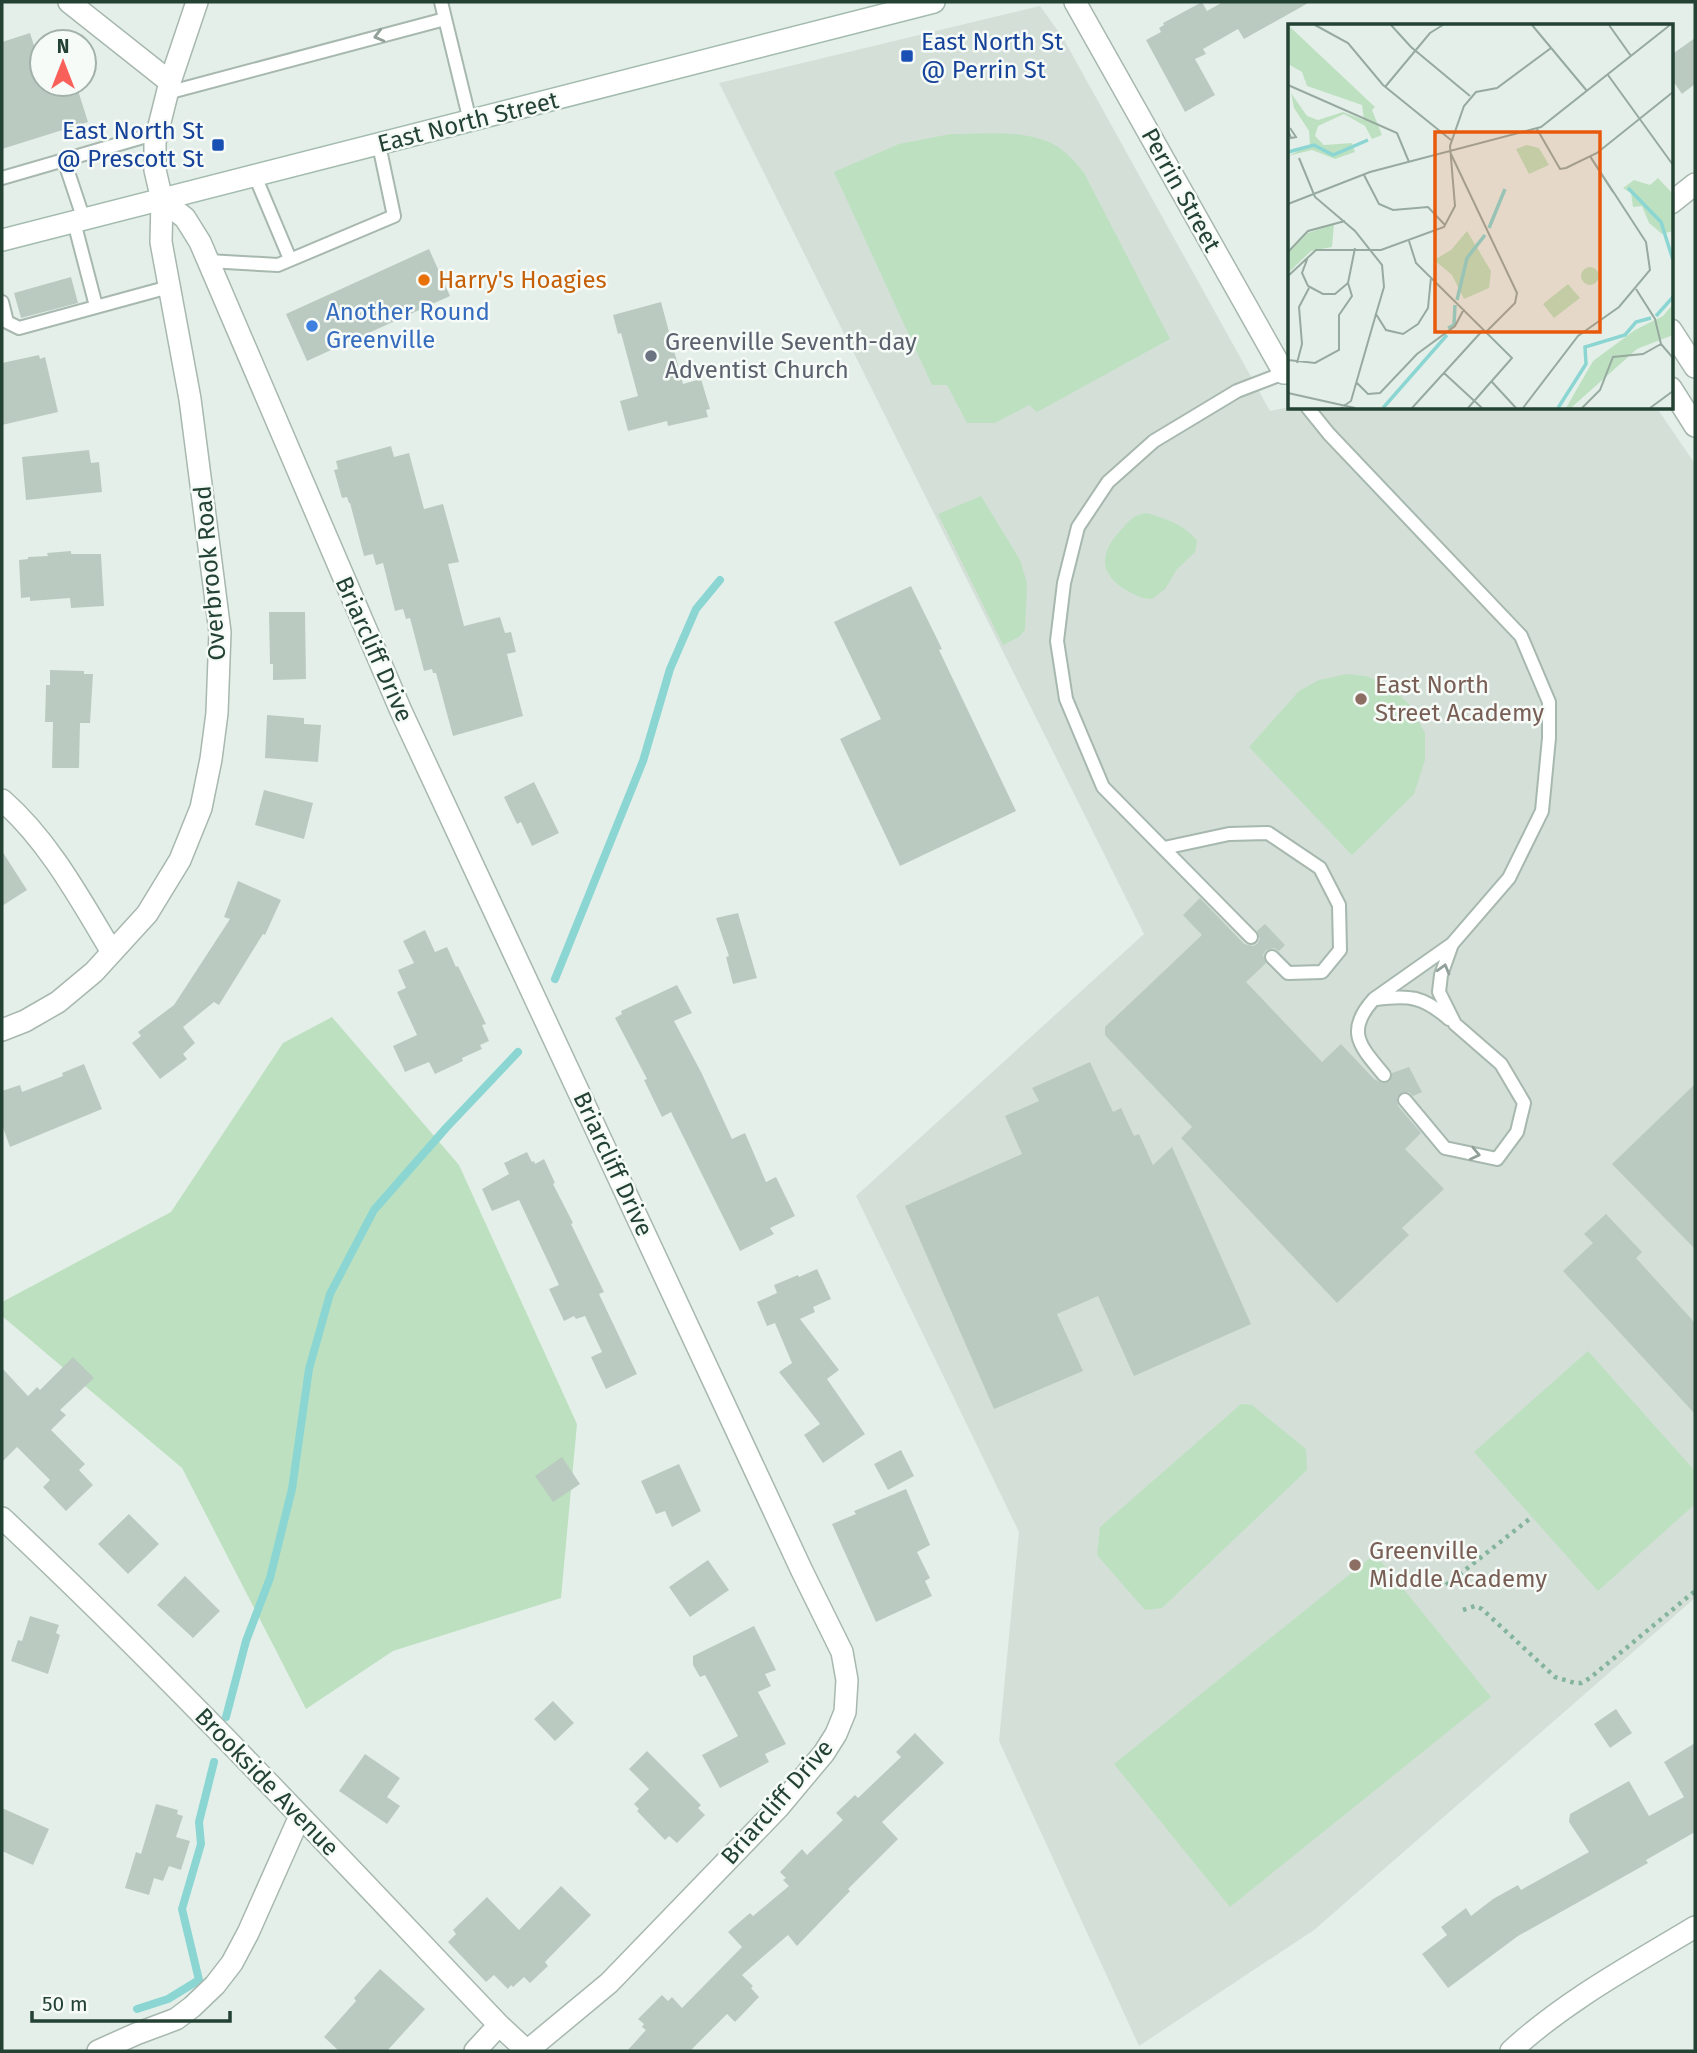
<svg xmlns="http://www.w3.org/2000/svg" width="1697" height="2053" font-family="'Fira Sans',sans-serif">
	<rect width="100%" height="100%" fill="#e5efe9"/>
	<!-- built -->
	<path fill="#d3dfd7" d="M1040,6l23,32 207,373 19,-4 368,1 38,56v1134l-381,332 -175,116 -140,-305 20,-209 -163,-336 288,-262 -425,-851z"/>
	<!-- green -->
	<path fill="#bde1c0" d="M951,134c32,0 70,-5 100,9 14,7 24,18 33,30l86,166 -133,73 -8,-7 -34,18h-28l-20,-38h-15l-98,-213 65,-28z
		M981,496l39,64 7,23 -2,47 -6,7 -16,8 -65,-131z
		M1147,513c17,5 40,13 50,28l-2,11 -18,17 -12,20 -13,10c-10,0 -17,-4 -26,-9 -28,-17 -26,-37 -6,-59 8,-9 14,-17 27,-18z
		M1347,674l19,2 22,9 21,19 16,29v27l-11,34 -62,61 -103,-108 50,-56 20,-11z
		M332,1017l127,148 118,259 -16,174 -168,53 -87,58 -124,-241 -180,-152v-14l169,-90 112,-169z
		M1588,1351l107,120v33l-97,87 -124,-139z
		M1241,1404l11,1 54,44 1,21 -145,138 -17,2 -48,-55 3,-28z
		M1375,1554l116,143 -261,210 -116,-143z"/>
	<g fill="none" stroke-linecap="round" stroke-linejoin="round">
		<!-- stream -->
		<path stroke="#8bd6d3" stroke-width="8" d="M555,979l88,-218 27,-92 26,-60 24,-29
			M226,1717l20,-76 24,-63 22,-89 17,-120 21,-75 44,-84 72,-82 72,-76
			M137,2009l31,-10 31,-19 -17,-71 19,-65 -2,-22 15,-60"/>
	</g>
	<!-- building -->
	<path fill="#bacac1" d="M1202,2l5,9 16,-9h87l-66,37 -6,-10 -35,20 3,5 -11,5 20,36 -30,17 -39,-72 15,-8 -2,-4 5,-3 -1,-2z
		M30,33l7,22 5,-2v31h34l12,38 -86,27v-107z
		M1695,38v46l-13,10 -11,-16v-23z
		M429,249l21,47 -143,65 -21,-47z
		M71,277l7,26 -57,15 -7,-25z
		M661,302l22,82 18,-5 9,30 -4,1 2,7 -40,9 -1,-5 -39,10 -8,-30 18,-5 -17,-63 -3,1 -5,-19z
		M39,355l1,4 5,-2 13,55 -56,13v-62z
		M391,446l3,11 15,-4 15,56 19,-5 16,58 -11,2 16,62 36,-9 5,16 6,-1 5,20 -9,2 16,62 -70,20 -17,-63h-3l-1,-4 -8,2 -14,-53 -4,1 -3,-10 -8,2 -12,-48 -7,2 -3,-11 -9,2 -14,-53h-1l-2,-6 -5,1 -8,-28 4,-1 -2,-8z
		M89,450l2,13 8,-1 3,30 -76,8 -4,-43z
		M71,551v3h30l3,52 -33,2 -1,-10 -40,3v-4l-9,1 -2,-38 9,-1v-2l20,-1 -1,-3z
		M911,586l31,63 -3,1 77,161 -116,55 -60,-127 41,-20 -47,-97z
		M269,612h36l1,67 -33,1v-16h-3z
		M50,670l34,1v3h9l-3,49h-10l-1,45h-27l1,-46h-8l1,-37h4z
		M267,715l37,3v6l17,1 -3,37 -53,-4z
		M534,782l25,51 -27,13 -11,-24 -4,2 -13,-27z
		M264,790l49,13 -9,36 -49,-14z
		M2,851l25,39 -25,16z
		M238,881l43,19 -16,35 -2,-1 -44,71 -5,-3 -31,25 12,16 -12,11 4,5 -27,20 -28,-36 9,-7 -3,-4 36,-27 56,-86 -6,-2z
		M1200,898l44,46 9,2 4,-2 3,-5 -3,-8 8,-7 20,21 -6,6 -5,-3 -8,2 -3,5 3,8 -20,19 76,80 19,-18 33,35 8,4 8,-2 2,-8 17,-6 13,25 -9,4 -4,-4h-6l-6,6 1,8 23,27 -16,16 39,40 -42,39 7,7 -72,68 -156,-165 11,-11 -87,-92v-8l97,-92 -19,-20z
		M738,913l19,65 -24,6 -7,-27 3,-1 -13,-38z
		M425,930l10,22 12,-5 9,20 2,-1 28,58 -4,1 7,16 -9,4 2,4 -20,9 1,3 -28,13 -6,-12 -24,10 -12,-26 24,-11 -20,-43 9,-4 -8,-18 16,-7 -11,-22z
		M677,985l15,28 -18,8 28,53 30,65 13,-6 21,49 10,-5 19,39 -25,12 4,6 -34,17 -69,-139 -9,5 -18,-37 3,-1 -32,-61 7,-4 -1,-3z
		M1090,1062l23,50 8,-4 13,28 5,-2 14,31 19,-18 79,177 -117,52 -36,-80 -41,18 26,57 -89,38 -89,-203 117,-52 -17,-38 34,-15 -7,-13z
		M84,1064l18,45 -92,38 -8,-22v-34l18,-6 2,7 41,-16 -1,-3z
		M1695,1084v165l-83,-85z
		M527,1152l5,10 2,-1 1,3 9,-5 11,24 -2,1 20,39 -2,1 33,68 -5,2 38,80 -31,15 -15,-32 11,-5 -17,-36 -9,3 -2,-3 -10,5 -15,-32 10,-4 -40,-85 -27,11 -10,-22 27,-15 -5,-11z
		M1606,1214l36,38 -6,6 59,65v91l-132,-143 30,-28 -9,-9z
		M817,1269l14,30 -18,8 2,5 -15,7 39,51 -12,9 38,55 -42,29 -19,-28 16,-11 -41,-52 13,-9 -17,-40 -8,3 -10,-24 20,-9 -3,-8 24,-10 1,2z
		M73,1357l21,21 -34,32 6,5 -15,15 34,34 -6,6 14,15 -27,26 -23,-24 7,-7 -33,-33 -15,15v-94l26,28 9,-9 3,3z
		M901,1450l13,26 -26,14 -14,-26z
		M562,1457l18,27 -27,18 -18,-26z
		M679,1464l22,47 -29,16 -7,-16 -9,3 -15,-33z
		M906,1489l24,56 -13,7 13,26 -5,3 7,15 -56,26 -44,-98 24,-10 -2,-3z
		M129,1514l30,30 -31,30 -30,-30z
		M708,1560l21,30 -39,27 -21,-30z
		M185,1576l35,35 -27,27 -36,-33z
		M30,1616l29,9 -3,8 4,2 -12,39 -37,-13 7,-21 4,1z
		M754,1626l22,44 -11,4 6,12 -13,6 28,52 -21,10 4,8 -49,26 -18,-33 36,-19 -33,-61 -5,2 -7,-12v-9z
		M553,1701l21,22 -19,18 -21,-22z
		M1616,1709l16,24 -22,15 -16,-24z
		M915,1733l29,30 -62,59 16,17 -50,50 2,2 -53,55 -9,-11 -46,40 11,11 -2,2 8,9 -24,25 -8,-8 -37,37h-63l19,-21 -4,-3 2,-3 -6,-5 24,-24 6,6 4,-4 10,11 60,-61 -14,-15 22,-19 3,3 36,-30 -6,-6 3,-2 -6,-6 22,-23 5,6 36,-35 -7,-7 19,-18 3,3 43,-41 -5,-5z
		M1695,1743v89l-49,28 2,3 -130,73 -70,52 -26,-34 25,-19 -6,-8 25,-19 5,8 22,-17 25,-14 3,5 68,-38 -20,-30 1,-8 59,-33 20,35 35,-19 -20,-35z
		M647,1751l54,54 -3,3 7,7 -28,28 -8,-7 -4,4 -28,-29 2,-2 -5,-5 15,-15 -20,-20z
		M365,1754l35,24 -13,19 13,9 -13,18 -48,-33z
		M156,1804l22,6 -1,4 6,2 -7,21 14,4 -9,29 -12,-4 -6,15 -9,-3 -5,17 -24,-7 11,-36 5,2z
		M2,1808l47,21 -16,36 -31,-14z
		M561,1886l30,29 -46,47 3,4 -18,17 -6,-6 -11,10 -2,-2 -3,4 -14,-14 -8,7 -38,-40 8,-8 -3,-4 34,-33 32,33z
		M380,1969l45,40 -38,42h-48l-15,-14 32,-36 -2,-3z"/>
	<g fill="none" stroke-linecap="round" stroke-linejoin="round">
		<!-- service casing -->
		<g stroke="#a7b8af" stroke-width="16">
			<path id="service" d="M441,2l29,119
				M167,93l278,-74
				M64,160l20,60
				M255,176l35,83
				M2,178l155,-45
				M74,222l22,84
				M208,261l70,4 116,-49 -15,-71
				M2,302l5,20 12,6 150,-41
				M1308,408l21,26 192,202 28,66v36l-7,73 -33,67 -57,66
				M1164,848l65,-14 39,-1 52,35 19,37 1,45 -18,22 -34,1 -16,-16
				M1251,937l-148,-150 -37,-88 -9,-58 7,-58 14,-56 30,-45 46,-41 83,-50 47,-18 3,3
				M1376,999c33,-4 47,-3 73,20
				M1384,1075c-23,-28 -40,-43 -10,-76l78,-55 -11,31 -2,17 16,32 46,40 23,39 -7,29 -20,27 -52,-11 -40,-48"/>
		</g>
		<!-- minor casing -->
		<g stroke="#a7b8af" stroke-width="24">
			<path id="minor" d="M69,2l101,80
				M1075,2l209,371h5
				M162,200l23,18 15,24 201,469 401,860 40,81 5,28 -2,32 -9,22 -12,19 -46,55 -169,175 -82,68
				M1671,203l24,-19
				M1671,330l24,37
				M1671,388l24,38
				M2,800c47,41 78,99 110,152
				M2,1030l23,-9 33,-19 36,-30 53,-58 33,-54 21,-52 10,-49 6,-46 3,-81 -30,-233 -29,-157 1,-42 -7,-30v-28l15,-60 27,-80
				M2,1518c173,162 334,336 497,507l28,26
				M98,2051l38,-17 40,-15 16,-12 23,-22 17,-22 16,-30 52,-117
				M475,2051l24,-26
				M1511,2051c54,-50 121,-86 184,-124"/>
		</g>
		<!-- secondary casing -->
		<g stroke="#a3bbae" stroke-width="24">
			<path id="secondary" d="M2,240l932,-238"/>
		</g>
		<!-- path -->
		<path stroke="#84b49b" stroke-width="4.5" stroke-dasharray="3.5 5" stroke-linecap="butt" d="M1446,1585l86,-68
			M1463,1610l12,-4 7,3 73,68 20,6h6l9,-5 105,-87"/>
		<!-- service -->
		<use href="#service" stroke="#fff" stroke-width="12"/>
		<!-- minor -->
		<use href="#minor" stroke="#fff" stroke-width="21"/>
		<!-- secondary -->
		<use href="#secondary" stroke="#fff" stroke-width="21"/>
	</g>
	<!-- one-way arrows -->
	<defs><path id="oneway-chevron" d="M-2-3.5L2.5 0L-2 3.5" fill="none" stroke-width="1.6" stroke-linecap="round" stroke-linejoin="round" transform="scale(1.75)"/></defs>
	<g stroke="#91a099">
		<use href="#oneway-chevron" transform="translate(379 36) rotate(165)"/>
		<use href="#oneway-chevron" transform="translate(1444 969) rotate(-74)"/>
		<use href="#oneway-chevron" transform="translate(1475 1154) rotate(12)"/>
	</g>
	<!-- markers -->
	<g fill="#1a4fb4" stroke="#f6fbf8" stroke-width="2.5">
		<rect x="900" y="49" width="14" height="14" rx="3.5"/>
		<rect x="211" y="138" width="14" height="14" rx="3.5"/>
	</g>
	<circle fill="#e8710a" stroke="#f6fbf8" stroke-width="2.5" cx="424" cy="280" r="7"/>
	<circle fill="#3f7fe0" stroke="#f6fbf8" stroke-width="2.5" cx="312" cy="326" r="7"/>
	<circle fill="#6b7280" stroke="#f6fbf8" stroke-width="2.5" cx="651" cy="356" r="7"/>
	<g fill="#8d6e63" stroke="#f6fbf8" stroke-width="2.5">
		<circle cx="1361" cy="699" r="7"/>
		<circle cx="1355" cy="1565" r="7"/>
	</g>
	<g text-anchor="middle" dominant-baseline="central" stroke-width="5" stroke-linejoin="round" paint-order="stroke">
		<!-- transit labels -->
		<g font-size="24" fill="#164399" stroke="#f6fbf8" text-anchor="start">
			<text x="921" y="42">East North St<tspan x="921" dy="28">@ Perrin St</tspan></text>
			<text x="204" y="131" text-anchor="end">East North St<tspan x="204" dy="28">@ Prescott St</tspan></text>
		</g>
		<!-- street labels -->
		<g font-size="24" fill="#234233" stroke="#f6fbf8">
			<text transform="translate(468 122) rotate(-14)">East North Street</text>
			<text transform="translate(1181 190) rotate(61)">Perrin Street</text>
			<text transform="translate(210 573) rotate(-95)">Overbrook Road</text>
			<text transform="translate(374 649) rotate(66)">Briarcliff Drive</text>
			<text transform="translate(613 1164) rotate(65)">Briarcliff Drive</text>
			<text transform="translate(267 1782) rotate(46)">Brookside Avenue</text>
			<text transform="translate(777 1802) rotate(-49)">Briarcliff Drive</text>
		</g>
		<!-- food labels -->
		<g font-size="24" fill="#c56008" stroke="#f6fbf8" text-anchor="start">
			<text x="438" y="280">Harry's Hoagies</text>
		</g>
		<!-- shop labels -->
		<g font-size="24" fill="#366cbe" stroke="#f6fbf8" text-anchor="start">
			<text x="326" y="312">Another Round<tspan x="326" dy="28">Greenville</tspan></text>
		</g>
		<!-- worship labels -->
		<g font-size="24" fill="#5b616d" stroke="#f6fbf8" text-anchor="start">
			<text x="665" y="342">Greenville Seventh-day<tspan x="665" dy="28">Adventist Church</tspan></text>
		</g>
		<!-- education labels -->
		<g font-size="24" fill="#785e54" stroke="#f6fbf8" text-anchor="start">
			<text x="1375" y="685">East North<tspan x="1375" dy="28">Street Academy</tspan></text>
			<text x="1369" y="1551">Greenville<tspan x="1369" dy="28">Middle Academy</tspan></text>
		</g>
	</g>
	<!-- overview -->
	<g transform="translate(1288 24)">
		<rect width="385" height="385" fill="#e5efe9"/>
		<path d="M0,1l87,82 -3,3 10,25 -10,4 -7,-13 -21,-12 -26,12 -3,10 9,9 28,-2 3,9 -20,7 -23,-9 -24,6 22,-11 -1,-14 -15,-23 -3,-15 16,23 11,4 25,-8 21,8 -2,-15 -55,-19 -5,-14 -14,-8zM239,121l12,3 10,17 -20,9 -13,-25zM370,154l15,16v37l-11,3 -13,-11 -7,-17 -9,1 -2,-14 -8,-5 11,-8 16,5zM46,200l-2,23 -21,4 -23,22v-20l20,-20zM179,207l24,40 -2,17 -25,11 -12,-24 -18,-15 17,-10zM293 252a9 9 0 1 1 18 0a9 9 0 1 1-18 0ZM280,260l12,14 -26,20 -11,-14zM385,280v31l-36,14 -66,59h-5l27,-47 42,-31 28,-14z" fill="#bde1c0"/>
		<path fill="none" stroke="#8bd6d3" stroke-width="3.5" d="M0,128l26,-7 19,10 35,-15M340,164l33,34 12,38M201,204l16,-39M169,276l10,-42 18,-23M368,292l17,-19M160,304l6,-3 1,-20M95,384l64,-73M270,384l28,-44 -1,-17 40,-12 11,-13 15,-4"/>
		<path fill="none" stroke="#97aaa0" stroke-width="2" d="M27,1l33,18 35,42 68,55M103,1l20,22 59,49M244,1l55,66M321,1l22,31M320,51l65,90M0,61l109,48 12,29M97,63l45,-54 13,-8M249,105l23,40 6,-1 31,-15 76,-61M0,106l3,8 5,-1 -6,-9M162,128l67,141 -2,10 -29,29M11,134l16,39 40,34 27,34 2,22 -8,27 10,16 17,4 15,-10 10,-16 3,-31M303,134l22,34M76,151l15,29 14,6 35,-3 17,18M0,180l82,-32 171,-45 129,-102M121,217l7,22 96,95 -44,50M0,228l20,-21 37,-10M20,233l-6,16 6,13 15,8h12l13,-11 7,-35M0,252l28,-26h65l63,-23 11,-21 -5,-60 14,-40 12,-14 21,-4 54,-40M348,265l19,30 6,25 12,14M0,336l27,3 24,-13v-35l13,-19 -4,-13M9,339l5,-19 -3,-37 10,-19M156,349l38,35M68,358l12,12 12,-1 37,-39 38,-28 9,-17M204,358l24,26M0,369l67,15M53,384l10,-7 25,-87M124,384l71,-78M235,384l55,-72 41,-29 31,-37 -4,-28 -56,-86M294,384l18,-18 13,-33 30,-3 18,-10M362,384l23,-17"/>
		<path fill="#e8590c" fill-opacity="0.15" stroke="#e8590c" stroke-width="3.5" d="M147,108h165v200h-165z"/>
		<rect width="385" height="385" fill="none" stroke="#234233" stroke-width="3.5"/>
	</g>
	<!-- border -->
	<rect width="1697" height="2053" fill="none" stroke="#234233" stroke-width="7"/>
	<!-- north arrow -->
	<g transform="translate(63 63)"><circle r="33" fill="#f6fbf8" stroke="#a2b1a9" stroke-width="2"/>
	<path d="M0-5L12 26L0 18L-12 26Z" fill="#f96059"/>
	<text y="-10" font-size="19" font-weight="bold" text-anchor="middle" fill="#234233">N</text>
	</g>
	<!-- scale -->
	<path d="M32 2011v10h198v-10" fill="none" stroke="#234233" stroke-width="3.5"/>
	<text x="42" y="2011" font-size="21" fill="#234233" stroke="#f6fbf8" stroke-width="5" paint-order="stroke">50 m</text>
</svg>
